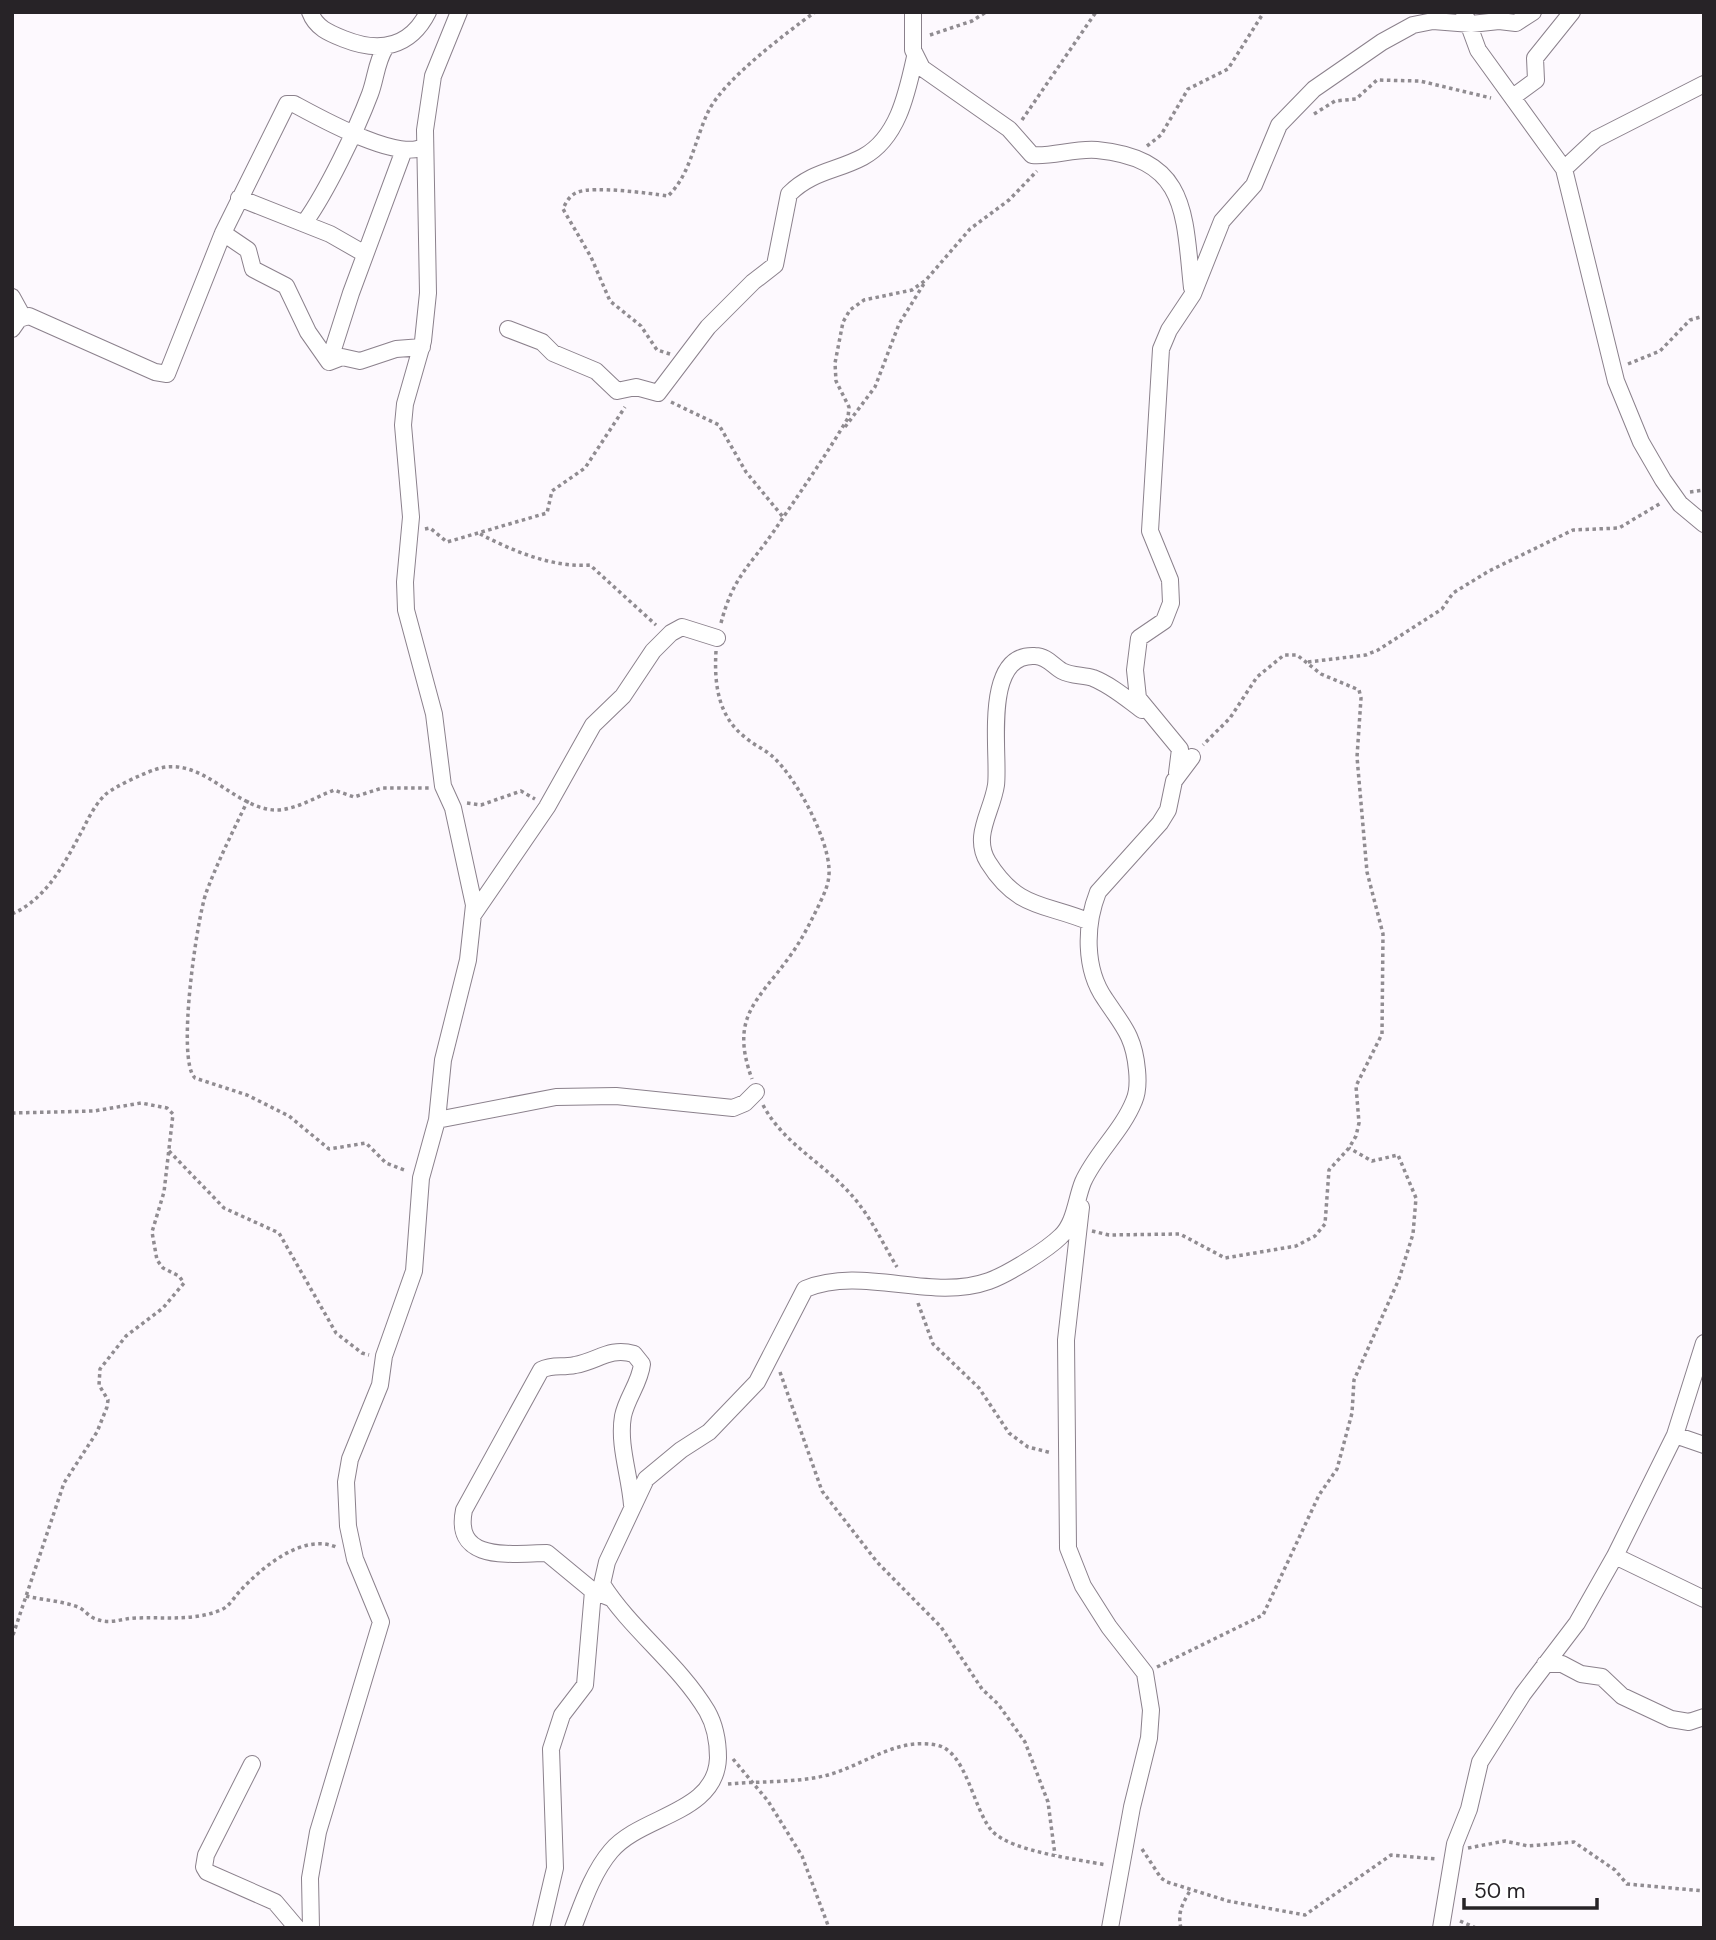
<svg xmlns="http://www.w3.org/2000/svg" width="1716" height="1940" font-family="'DM Sans',sans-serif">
	<rect width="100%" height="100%" fill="#fdf9fe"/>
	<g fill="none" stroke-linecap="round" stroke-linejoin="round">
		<!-- street casing -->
		<g stroke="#8b818c" stroke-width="18">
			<path id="street" d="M310,12c6,16 19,21 34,27 35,14 66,9 84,-27
				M913,12v38l9,18 87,61 23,26c20,2 43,-7 65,-5 91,9 87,63 95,138
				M1464,12l14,38 86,119 52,212 25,61 22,38 17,24 24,20
				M1513,97l23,-17 -1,-22 37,-46
				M1564,169l32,-30 108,-55
				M239,198l91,36 35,20
				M305,222c22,-31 51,-91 65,-128 6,-16 6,-31 15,-46
				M223,233l25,17 5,19 33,17 22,46 21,30 13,-5 18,4 36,-12 26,-2
				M12,297l11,20
				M12,329l7,-10 10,-3 126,56 12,2 56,-141 64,-129h7c24,13 110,61 131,41
				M508,329l34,13 11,11 43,18 21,20 19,-4 22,6 50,-66 45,-45 22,-17 14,-71c23,-23 48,-23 74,-37 35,-19 44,-64 52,-100
				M329,362l22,-69 53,-143
				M1177,773l3,-24 -42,-51 -3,-28 4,-32 25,-17 7,-18 -1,-23 -20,-49 11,-182 8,-19 24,-36 29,-73 32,-36 25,-60 35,-36 68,-47 31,-17 20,-4 38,3 28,-3 17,2 17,-11
				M473,915l74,-108 46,-82 30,-29 30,-45 18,-18 11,-6 35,11
				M1090,922c-45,-19 -72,-12 -102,-60 -16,-26 4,-50 8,-77 4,-29 -15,-132 39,-129 12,0 18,10 27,15 9,5 22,4 31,7 18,7 34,21 49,32
				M437,1120l119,-23 60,-1 117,12 12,-5 11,-11
				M1081,1207l-15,133 2,208 15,38 26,41 36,46 6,37 -2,28 -17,69 -22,121
				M1675,1435l29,10
				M1615,1556l89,43
				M611,1598l-18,-7 -46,-38c-33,0 -94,11 -83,-43l77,-140c12,-6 21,-2 34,-5 23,-4 34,-18 59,-11l8,10c-2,19 -15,33 -19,52 -5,29 7,60 9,89
				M1545,1664h17l19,10 21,3 20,19 49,23 18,3 15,-5
				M252,1764l-46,91 -2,12 3,5 68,30 22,26
				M311,1928l-1,-50 8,-46 63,-210 -26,-63 -7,-33 -2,-44 4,-23 30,-74 4,-29 30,-85 7,-93 16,-58 6,-60 25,-100 6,-55 -21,-97 -10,-22 -9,-72 -28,-104 -1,-28 6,-65 -8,-92 2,-21 18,-63 5,-48 -3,-163 8,-54 26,-64
				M541,1928l14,-60 -4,-119 11,-34 23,-30 8,-94
				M573,1928c10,-26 20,-56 38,-77 30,-36 105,-37 107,-93 0,-16 -3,-33 -11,-47 -28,-47 -76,-81 -105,-127l5,-22 39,-83 35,-29 28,-18 48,-50 48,-93c59,-24 125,13 184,-8 19,-7 58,-31 72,-45 14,-13 15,-37 22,-54 13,-29 39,-51 51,-81 4,-9 4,-21 3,-31 -3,-34 -14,-44 -32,-71 -21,-30 -20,-74 -7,-107l62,-69 8,-13 6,-29 18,-24
				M1441,1928l14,-84 14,-35 11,-47 43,-68 54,-71 38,-67 60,-121 29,-92"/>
		</g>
		<!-- path -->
		<path stroke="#908c91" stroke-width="3.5" stroke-dasharray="3.5 3.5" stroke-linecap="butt" d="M930,35l42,-14 14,-9
			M1314,114l21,-13 21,-2 21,-19 43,1 71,17
			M1022,120l74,-108
			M1147,146l14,-11 27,-46 40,-20 36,-57
			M670,354l-13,-4 -16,-24 -31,-25 -19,-44 -28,-48c3,-7 7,-14 15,-17 16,-6 70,1 90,4 23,-22 27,-58 41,-86 17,-32 76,-76 106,-98
			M1628,364l32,-13 30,-31 14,-4
			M671,402l48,23 27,47 37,45
			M845,427l30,-40 24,-63 26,-42
			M1690,492l14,-2
			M425,529l5,-1 17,14 100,-29 5,-22 33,-23 40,-61
			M480,534c33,17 73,34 110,31l66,60
			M721,623c12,-46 28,-56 53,-92 25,-37 51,-74 74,-113l1,-11 -13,-26 -1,-18 8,-41 7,-12 14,-10 48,-10 14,-10 44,-51 39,-29 28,-29
			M716,651c-2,33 2,66 30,87 8,7 18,11 26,18 24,21 56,82 57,113 1,15 -6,27 -12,40 -8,16 -16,32 -27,47 -32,45 -61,60 -38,123
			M1308,662l58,-7 12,-5 64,-41 11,-16 36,-22 84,-41 46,-2 42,-25
			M248,800c-15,31 -30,61 -42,93 -9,26 -30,167 -11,185l52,17 42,21 40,33 37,-6 20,20 21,8
			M467,803l14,2 40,-14 14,8
			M12,914c36,-16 53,-52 71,-85 6,-12 13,-26 23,-35 10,-8 36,-20 48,-24 48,-18 81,42 125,40 20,-2 37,-13 55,-20l20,7 28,-9h47
			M763,1105c21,40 63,59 91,93 18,21 29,46 43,69
			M12,1113l82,-2 47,-8 26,5 6,6 -9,78 -12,40 5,28 6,8 16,8 5,7 -21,25 -37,28 -26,33 -1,16 9,15 -1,7 -10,25 -33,51 -52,155
			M169,1151l55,57 55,25 57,100 26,20 7,2
			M1092,1231l17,4 71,-1 45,24 71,-12 19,-10 10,-12 4,-54 20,-22 7,-12 3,-13 -3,-37 26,-52 1,-100 -16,-62 -10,-115 4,-59 -2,-8 -38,-16 -24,-19h-13l-27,22 -27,41 -27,27
			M918,1303l15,41 46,44 30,45 19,14 24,6
			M780,1372l42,119 55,71 64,65 41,62 16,15 27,38 23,60 7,53
			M26,1596c17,4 36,5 52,11 7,3 11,10 18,12 15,6 26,-1 41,-1 29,-1 57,3 84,-8 9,-4 13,-13 19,-19 22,-24 63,-58 96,-44
			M1157,1667l106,-52 56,-120 18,-26 15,-56 2,-33 45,-101 14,-45 3,-36 -18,-43 -26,6 -23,-13
			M733,1759l35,42 34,55 27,72
			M728,1784c31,-3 65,-1 96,-8 38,-9 71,-39 112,-31 31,5 37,66 57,87 21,20 84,27 113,33
			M1468,1848l37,-7 23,5 46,-4 41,28 12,14 77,7
			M1142,1849l19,29 6,4 61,19 77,14 86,-60 45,4
			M1460,1921l16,7
			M1181,1928c-4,-16 2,-25 10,-39"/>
		<!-- street -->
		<use href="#street" stroke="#fff" stroke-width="16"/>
	</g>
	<!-- border -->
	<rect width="1716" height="1940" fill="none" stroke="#272327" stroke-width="28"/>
	<!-- scale -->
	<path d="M1464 1898v10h133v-10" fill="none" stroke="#272327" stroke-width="3.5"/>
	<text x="1474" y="1898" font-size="21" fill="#272327" stroke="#ffffff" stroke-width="5" paint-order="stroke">50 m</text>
</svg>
